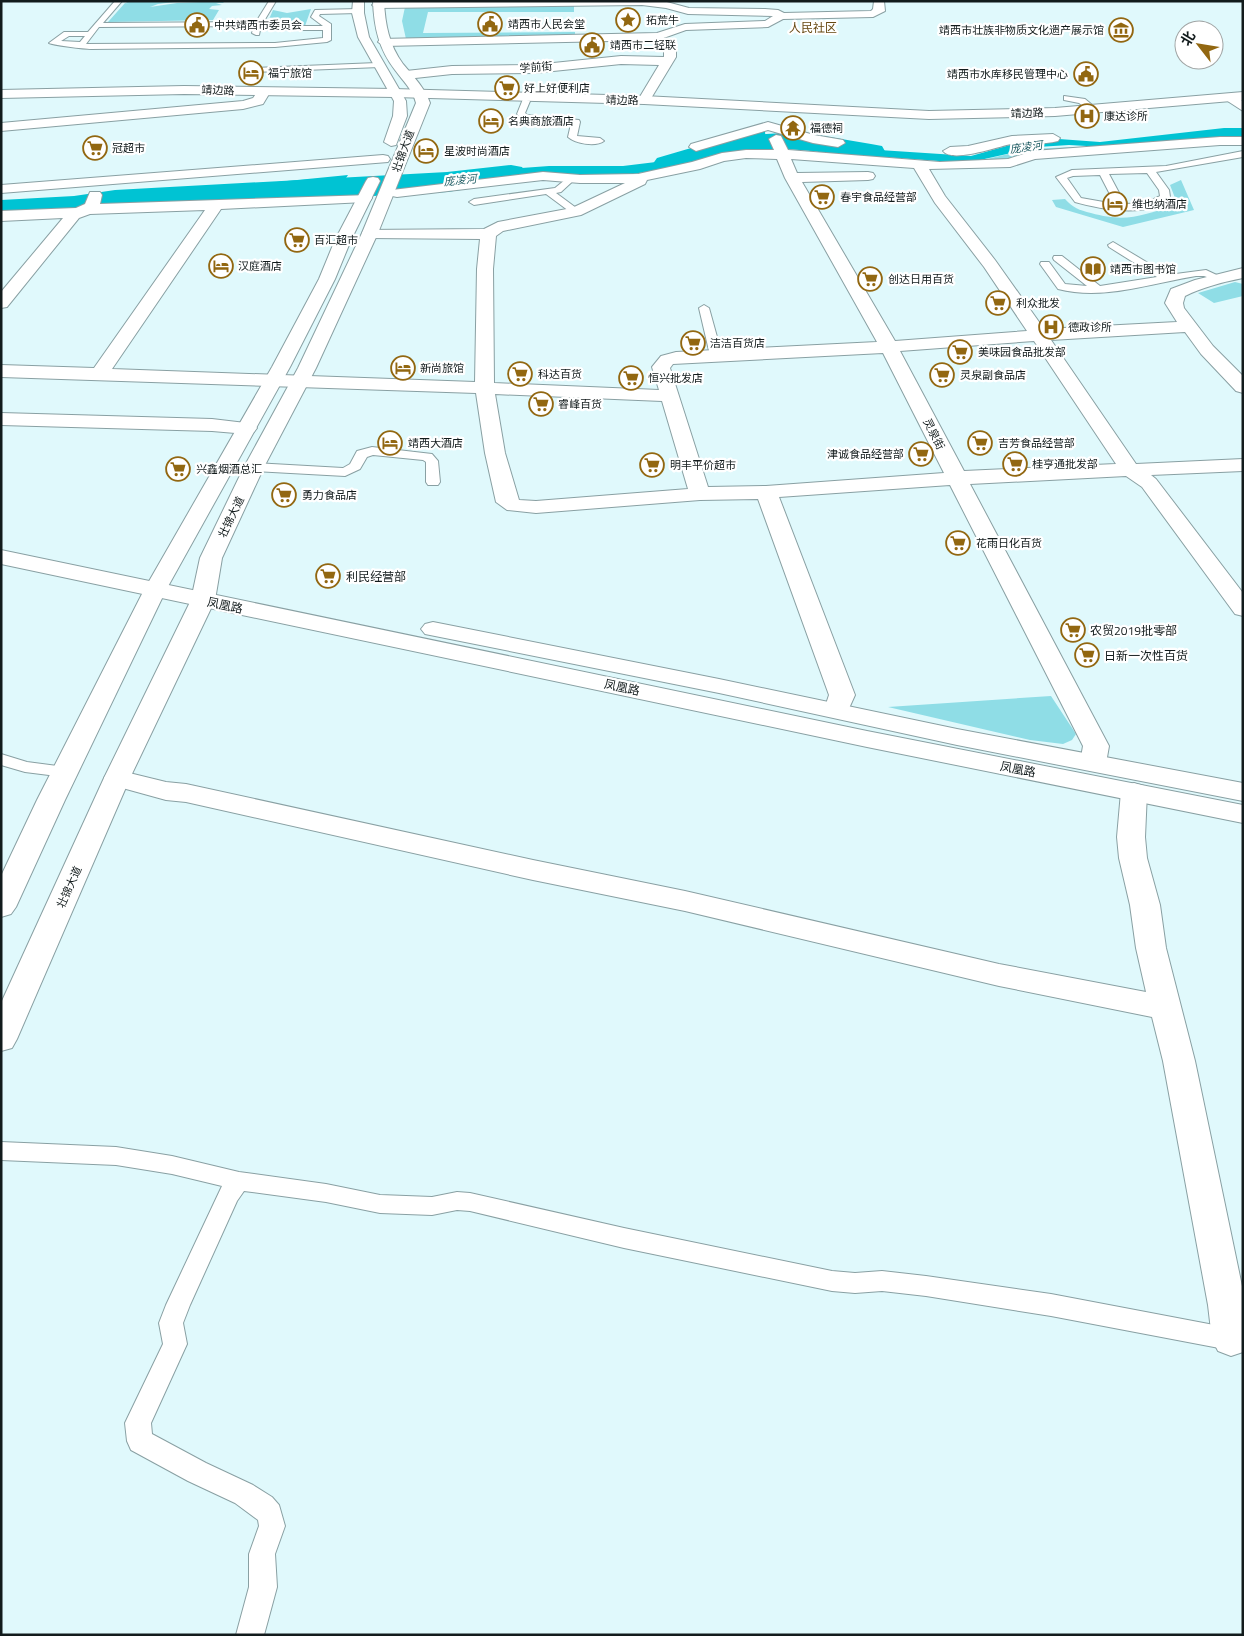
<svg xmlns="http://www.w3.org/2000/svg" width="1244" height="1636" font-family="'Titillium Web','Noto Sans SC',sans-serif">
	<rect width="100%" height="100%" fill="#e0f9fc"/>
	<!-- green -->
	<path fill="#8fdde6" d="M128,1l46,1 -16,2 -8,3 27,-4 48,-2 -2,2h-7l6,2 -10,1 -3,3 10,1 -6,10 -105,2 17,-19 5,1 -4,-1z
		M574,5v7h-146l-5,21 152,-1v4l-169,3 -4,-18 3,-14z
		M311,9l-6,17h-39l7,-16 14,3z
		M1073,147l14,1 -70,11 -39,2 52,-12z
		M1181,180l13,30 -71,17 -67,-20 -4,-7 13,-1c8,9 14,11 26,14 36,10 50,2 84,-7l2,-3 -7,-18z
		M1235,282l8,2v12l-29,7 -16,-10z
		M1051,696l25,38 -4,6 -9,4 -33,-4 -142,-33z"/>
	<!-- water -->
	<path fill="#00c3d3" d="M1224,128h19v10l-139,9 -35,-2 -31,2 -67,15h-19l-97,-7 -39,-8 -24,1 -3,-10 4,-1 71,12 107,7 46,-13 42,-4 41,3z
		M762,132h3l2,17 -15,-1 -3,-12z
		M741,138l6,1 2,9 -84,21 -32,5 -209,14 8,-11h30l45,-8 42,-3h74l33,-4 43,-10z
		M348,175l-13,20 -5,2 -231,10 15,-14 17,-2 105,-5z
		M62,200l17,1v7l-78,6v-11z"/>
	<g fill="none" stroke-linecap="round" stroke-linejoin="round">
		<!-- river -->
		<path fill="#00c3d3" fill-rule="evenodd" d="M800,132l71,12 11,2 4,7 -4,7 -11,2c-23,-4 -48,-11 -72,-12 -17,-1 -36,0 -54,2 -30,3 -57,27 -88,20l-5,-7 5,-7 75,-22z
			M511,165l11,2 5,7 -5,7 -75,11 -332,18 -41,6 -73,4v-20l73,-4 41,-6 332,-18z"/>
		<!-- service casing -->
		<g stroke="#89a0a3" stroke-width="2">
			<path id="service" d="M115,1h7l-19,22 153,-1 13,-21h7l-15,25h62l-12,-9 4,-7 43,-1 4,2 -4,2 -38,1 -1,2 12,8v16l-4,2 -52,5 -184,2c-7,0 -38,-4 -42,-6l15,-11h24zM254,26l-2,7 4,2h3l1,-5h63v8l-48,5 -189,1 13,-17zM69,36h16l-5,6 -19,-1z
				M377,63h3v4l-128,5 -4,-2 4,-2z
				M1064,96l21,3 12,10 -7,2 -11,-8 -15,-3z
				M523,99l7,2 -5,12 2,2 52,5 1,2 -3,14 23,2 4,3c-8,6 -28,3 -36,-4l3,-13 -49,-5 -5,-5z
				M1243,151v6l-87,15 13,18 1,7c-21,22 -70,12 -95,5l-19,-25 16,-7 94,-4zM1147,173l12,17 1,6 -14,7 -21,1 -16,-30zM1100,175l15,29 -34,-6 -14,-20 6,-2z
				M571,175l5,3 -2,2 -13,12 -5,1 23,17v4h-6l-27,-20 -72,11 -5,-3 5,-3 81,-11z
				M1113,242l55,33 38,-5 17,8 -5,3 -14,-5h-8c-45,7 -92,25 -138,13l-18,-25 1,-2h8l16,22 22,2 -33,-26 -1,-2 1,-2h8l38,30 57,-9 -48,-30 -1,-2z
				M704,305l5,3 13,47 -2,2 -4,1 -6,-3 -11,-47z
				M372,447l60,7 6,7 2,21 -2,3h-10l-2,-3v-20l-3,-2 -50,-5 -6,2 -7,12 -15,7 -91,-5 -6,-4 6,-4 89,5 7,-4 7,-13z
				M1,754l26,8 38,5 6,1 2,4 -2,4 -6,1 -40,-5 -24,-7z
				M1,1142l115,5 56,9 67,16 87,12 54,11 52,2 25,-5 13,1 154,35 208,43 23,2 27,-2 44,5 125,18 184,35 8,3v16l-8,3 -184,-35 -125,-20 -44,-5 -27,2 -23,-2 -208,-43 -154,-37 -13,-1 -25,5 -52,-2 -54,-11 -82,-11 -7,10 -47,104 -7,18 4,21 -36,79 1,11 54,29 47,22 19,12 7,8 6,21 -10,28 2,33 -13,48h-28l13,-48v-33l10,-28 -1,-6 -23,-17 -47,-22 -57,-31 -4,-9 -2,-18 38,-79 -4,-21 7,-18 56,-119 -50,-12 -56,-9 -115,-5z"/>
		</g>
		<!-- minor casing -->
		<g stroke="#89a0a3" stroke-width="2">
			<path id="minor" d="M663,1l26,7 76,1 13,1 6,3 87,-2 2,-2 1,-8h10l1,10 -12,6 -90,2 -15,8 -82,3 -28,10 -274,6 -6,-4 2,-3 277,-6 28,-9 80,-3 8,-5 -85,-2 -22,-6 -24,-3 -264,3 -6,-3 6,-3z
				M670,41l6,4v12l-26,43 -6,4 -6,-4 21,-35 -38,-1 -87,9 -82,1 -46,5 -6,-4 6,-4 46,-5 82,-1 87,-9 43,1v-12z
				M263,90l6,4 -6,10 -20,5 -242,22v-8l242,-22 10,-3 5,-7z
				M1232,96l11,5v10l-17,-11z
				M768,122l46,13 29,5 2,3 -7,4 -25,-4 -45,-13 -72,21 -7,-4 2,-3z
				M1053,134l7,4 -2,3c-15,4 -32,1 -47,3 -14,3 -59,19 -68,7l7,-4 18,-1 44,-10z
				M776,135l5,1 7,14 152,12 68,-3 25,-8 187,-14h23v8h-23l-185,14 -25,8 -81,2 16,27 50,64 49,69 133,-7 -12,-19 6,-14 24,-9 48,-12v10c-20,4 -40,9 -58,18l-2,7 1,5 29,38 30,30v17l-7,-2 -35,-37 -16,-22 -134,8 85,124 107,-5v12l-92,4 5,4 87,114v23l-8,-2 -93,-127 -16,-11 -156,8 139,262 -3,17 -4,6 -9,2 -9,-2 -4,-6 3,-17 -133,-261 -171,12 76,198 -9,20 -9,3 -9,-3 -4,-5 5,-15 -71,-196 -58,1 -164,13 -29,-3 -11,-8 -11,-49 -9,-60 -475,-16v-12l93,3 111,-158 -115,4 -11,4 -72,89 -6,1v-16l62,-74 -62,3v-10l75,-3 9,-4 5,-12h10l2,3 -2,9 270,-9 2,3 -2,3 -5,1 -144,7 -109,160 363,13 2,-113 3,-30 -110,-1 -6,-2 -2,-3 2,-3 120,-1 14,-7 74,-14 53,-25h-45l-37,-3 -146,17 -5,-1 -2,-3 2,-3 151,-18 37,3 58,-1 54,-12 30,-9 24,-3h28l-5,-11zM746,158l31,1 8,19 92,164 -201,10 -15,4 -9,11 7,23 -165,-7 -1,-114 3,-33 7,-5 78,-16 64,-31 2,-4 53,-11 24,-8zM791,159l123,9 21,35 49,64 43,64 -132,10 -93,-159 66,-2 5,-1 2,-3 -2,-3 -5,-1 -71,1zM1034,341l82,123 -152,7 -64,-120zM883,353l61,120 -178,13 -58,1 -38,-119 3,-4zM495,394l167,7 26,88 -152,12 -17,-1 -14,-47z
				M383,155l5,1 2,3 -2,3 -387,31v-8z
				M1,413l211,6 42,5 3,4 -3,4 -7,2 -35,-3 -211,-6z
				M117,770l49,12 20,2 347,76 152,31 314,73 147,28 -10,-44 -6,-43 -11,-47 -2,-21 4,-45 3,-6 10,-3 10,3 3,6 -2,45 2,21 13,47 6,43 29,113 48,230v61l-12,4 -13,-5 -6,-12 -4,-34 -45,-244 -11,-44 -153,-31 -314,-75 -152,-31 -347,-78 -20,-2 -58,-16 -4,-6 4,-6z"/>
		</g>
		<!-- secondary casing -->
		<g stroke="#89a0a3" stroke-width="2">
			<path id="secondary" d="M184,86l210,3 250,7 285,15 126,-3 188,-16v8l-188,16 -126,3 -285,-15 -250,-7 -210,-3 -183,4v-8z
				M1,550l866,181 376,74v18l-376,-76 -866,-183z
				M433,622l286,57 238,50 286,54v18l-286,-56 -238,-52 -294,-59 -4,-5 4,-5z"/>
		</g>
		<!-- primary casing -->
		<g stroke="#89a0a3" stroke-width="2">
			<path id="primary" d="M353,1h11v12l5,24 37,64 1,15 -11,29 -5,1 -7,-4 9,-26 1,-15 -36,-64 -6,-24z
				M373,1h11c1,23 5,44 19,63 10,12 22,24 27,39l-52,130 -62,135 -52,99 -42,91 -7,42 -85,178 -113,261 -5,9 -11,3v-48l103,-225 87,-178 9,-42 44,-91 54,-99 64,-135 54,-130c-3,-13 -13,-22 -21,-33 -16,-21 -21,-42 -22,-69z
				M373,177l5,1 2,3 -29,59 -16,39 -45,88 -124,223 -101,210 -49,107 -5,7 -10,3v-41l36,-76 107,-210 128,-223 47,-88 16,-39 31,-59 2,-3z"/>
		</g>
		<!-- service -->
		<use href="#service" fill="#fff" fill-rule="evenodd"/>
		<!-- minor -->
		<use href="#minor" fill="#fff" fill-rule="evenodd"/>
		<!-- secondary -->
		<use href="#secondary" fill="#fff" fill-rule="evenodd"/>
		<!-- primary -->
		<use href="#primary" fill="#fff" fill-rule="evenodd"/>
	</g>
	<!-- icons -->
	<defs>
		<g id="sight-ring" transform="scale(1.25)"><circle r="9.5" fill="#fff" stroke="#926711" stroke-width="1.5"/><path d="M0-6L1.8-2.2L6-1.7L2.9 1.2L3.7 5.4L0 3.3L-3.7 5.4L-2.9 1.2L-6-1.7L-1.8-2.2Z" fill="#926711"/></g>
		<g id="civic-ring" transform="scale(1.25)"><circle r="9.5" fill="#fff" stroke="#926711" stroke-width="1.5"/><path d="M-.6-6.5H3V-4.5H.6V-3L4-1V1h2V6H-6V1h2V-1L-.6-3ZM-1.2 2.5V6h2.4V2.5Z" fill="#926711"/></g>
		<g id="museum-ring" transform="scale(1.25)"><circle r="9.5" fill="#fff" stroke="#926711" stroke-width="1.5"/><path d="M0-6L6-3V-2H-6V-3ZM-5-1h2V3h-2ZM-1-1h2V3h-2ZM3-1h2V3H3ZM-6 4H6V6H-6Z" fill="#926711"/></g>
		<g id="hotel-ring" transform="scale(1.25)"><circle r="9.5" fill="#fff" stroke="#926711" stroke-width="1.5"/><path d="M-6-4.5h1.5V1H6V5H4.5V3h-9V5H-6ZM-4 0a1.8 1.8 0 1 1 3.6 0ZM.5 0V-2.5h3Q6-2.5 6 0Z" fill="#926711"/></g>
		<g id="supermarket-ring" transform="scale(1.25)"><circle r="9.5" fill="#fff" stroke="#926711" stroke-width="1.5"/><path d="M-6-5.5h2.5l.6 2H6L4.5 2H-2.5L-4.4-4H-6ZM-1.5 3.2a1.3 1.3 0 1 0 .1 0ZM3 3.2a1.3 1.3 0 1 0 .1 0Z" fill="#926711"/></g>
		<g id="hospital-ring" transform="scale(1.25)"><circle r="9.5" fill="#fff" stroke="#926711" stroke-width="1.5"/><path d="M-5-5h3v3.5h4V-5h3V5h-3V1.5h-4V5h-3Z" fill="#926711"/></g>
		<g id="temple-ring" transform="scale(1.25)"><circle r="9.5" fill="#fff" stroke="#926711" stroke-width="1.5"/><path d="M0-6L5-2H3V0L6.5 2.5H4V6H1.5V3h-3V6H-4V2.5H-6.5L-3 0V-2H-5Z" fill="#926711"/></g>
		<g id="library-ring" transform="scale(1.25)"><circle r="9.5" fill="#fff" stroke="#926711" stroke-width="1.5"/><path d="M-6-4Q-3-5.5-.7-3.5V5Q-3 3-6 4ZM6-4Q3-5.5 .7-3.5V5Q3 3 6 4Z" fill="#926711"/></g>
	</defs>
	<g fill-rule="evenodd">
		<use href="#sight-ring" x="628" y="20"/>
		<use href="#civic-ring" x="490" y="24"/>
		<use href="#civic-ring" x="197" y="25"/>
		<use href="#museum-ring" x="1121" y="30"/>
		<use href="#civic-ring" x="592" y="45"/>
		<use href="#hotel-ring" x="251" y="73"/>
		<use href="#civic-ring" x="1086" y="74"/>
		<use href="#supermarket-ring" x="507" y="88"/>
		<use href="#hospital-ring" x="1087" y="116"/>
		<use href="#hotel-ring" x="491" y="121"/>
		<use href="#temple-ring" x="793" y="128"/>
		<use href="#supermarket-ring" x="95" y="148"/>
		<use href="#hotel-ring" x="426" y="151"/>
		<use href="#supermarket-ring" x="822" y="197"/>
		<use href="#hotel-ring" x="1115" y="204"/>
		<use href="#supermarket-ring" x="297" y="240"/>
		<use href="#hotel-ring" x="221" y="266"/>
		<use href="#library-ring" x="1093" y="269"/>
		<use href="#supermarket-ring" x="870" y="279"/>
		<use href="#supermarket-ring" x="998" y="303"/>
		<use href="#hospital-ring" x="1051" y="327"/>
		<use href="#supermarket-ring" x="693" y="343"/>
		<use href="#supermarket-ring" x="960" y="352"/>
		<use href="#hotel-ring" x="403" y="368"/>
		<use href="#supermarket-ring" x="520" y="374"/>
		<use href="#supermarket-ring" x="942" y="375"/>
		<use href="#supermarket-ring" x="631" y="378"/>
		<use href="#supermarket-ring" x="541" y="404"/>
		<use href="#hotel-ring" x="390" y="443"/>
		<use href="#supermarket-ring" x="980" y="443"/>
		<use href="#supermarket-ring" x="921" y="454"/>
		<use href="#supermarket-ring" x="1015" y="464"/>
		<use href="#supermarket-ring" x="652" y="465"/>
		<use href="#supermarket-ring" x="178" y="469"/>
		<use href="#supermarket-ring" x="284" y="495"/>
		<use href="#supermarket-ring" x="958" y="543"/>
		<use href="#supermarket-ring" x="328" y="576"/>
		<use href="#supermarket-ring" x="1073" y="630"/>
		<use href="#supermarket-ring" x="1087" y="655"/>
	</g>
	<g text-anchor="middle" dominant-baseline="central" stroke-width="4.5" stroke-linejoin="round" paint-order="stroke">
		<!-- far-poi labels -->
		<g font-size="11" fill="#121b1c" stroke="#fff" text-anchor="start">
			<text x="646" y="20">拓荒牛</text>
			<text x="508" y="24">靖西市人民会堂</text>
			<text x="214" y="25">中共靖西市委员会</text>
			<text x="1104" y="30" text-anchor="end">靖西市壮族非物质文化遗产展示馆</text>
			<text x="610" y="45">靖西市二轻联</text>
			<text x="268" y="73">福宁旅馆</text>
			<text x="1068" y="74" text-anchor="end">靖西市水库移民管理中心</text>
			<text x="524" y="88">好上好便利店</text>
			<text x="1104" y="116">康达诊所</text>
			<text x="508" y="121">名典商旅酒店</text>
			<text x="810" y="128">福德祠</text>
			<text x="112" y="148">冠超市</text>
			<text x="444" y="151">星波时尚酒店</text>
			<text x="840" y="197">春宇食品经营部</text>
			<text x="1132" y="204">维也纳酒店</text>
			<text x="314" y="240">百汇超市</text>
			<text x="238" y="266">汉庭酒店</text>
			<text x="1110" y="269">靖西市图书馆</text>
			<text x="888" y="279">创达日用百货</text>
			<text x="1016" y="303">利众批发</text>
			<text x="1068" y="327">德政诊所</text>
			<text x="710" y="343">洁洁百货店</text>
			<text x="978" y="352">美味园食品批发部</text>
			<text x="420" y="368">新尚旅馆</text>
			<text x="538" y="374">科达百货</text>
			<text x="960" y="375">灵泉副食品店</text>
			<text x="648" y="378">恒兴批发店</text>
			<text x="558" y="404">睿峰百货</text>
			<text x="408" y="443">靖西大酒店</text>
			<text x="998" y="443">吉芳食品经营部</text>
			<text x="904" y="454" text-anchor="end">津诚食品经营部</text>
			<text x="1032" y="464">桂亨通批发部</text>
			<text x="670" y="465">明丰平价超市</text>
			<text x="196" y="469">兴鑫烟酒总汇</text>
			<text x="302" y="495">勇力食品店</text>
			<text x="976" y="543">花雨日化百货</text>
		</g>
		<!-- far-street labels -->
		<g font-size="11" fill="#121b1c" stroke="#fff">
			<text transform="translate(536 67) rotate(-4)">学前街</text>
			<text transform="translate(218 90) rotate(2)">靖边路</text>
			<text transform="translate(622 100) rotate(1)">靖边路</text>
			<text transform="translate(1027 113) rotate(-2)">靖边路</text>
			<text transform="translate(403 151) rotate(-70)">壮锦大道</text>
			<text transform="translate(934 434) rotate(63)">灵泉街</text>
			<text transform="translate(231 517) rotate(-64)">壮锦大道</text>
			<text transform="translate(69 887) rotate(-66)">壮锦大道</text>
		</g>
		<!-- far-water labels -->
		<g font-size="11" font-style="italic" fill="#1d5b62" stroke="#fff">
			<text transform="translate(1026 147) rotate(-8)">庞凌河</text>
			<text transform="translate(460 180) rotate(-6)">庞凌河</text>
		</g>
		<!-- far-quarter labels -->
		<g font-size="12" fill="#674811" stroke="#fff">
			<text x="813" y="27">人民社区</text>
		</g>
		<!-- poi labels -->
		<g font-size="12" fill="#121b1c" stroke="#fff" text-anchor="start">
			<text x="346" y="576">利民经营部</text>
			<text x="1090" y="630">农贸2019批零部</text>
			<text x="1104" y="655">日新一次性百货</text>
		</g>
		<!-- street labels -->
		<g font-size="12" fill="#121b1c" stroke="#fff">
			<text transform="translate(225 605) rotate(12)">凤凰路</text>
			<text transform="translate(622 687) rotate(12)">凤凰路</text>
			<text transform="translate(1018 769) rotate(11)">凤凰路</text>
		</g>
	</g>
	<!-- border -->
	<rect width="1244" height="1636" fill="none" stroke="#121b1c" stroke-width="5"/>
	<!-- north arrow -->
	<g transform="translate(1199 45) rotate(301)"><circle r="24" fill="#ffffff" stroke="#a0a4a4"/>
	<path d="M0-4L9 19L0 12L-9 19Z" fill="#926711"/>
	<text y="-8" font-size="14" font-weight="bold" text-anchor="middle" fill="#121b1c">北</text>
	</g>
</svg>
